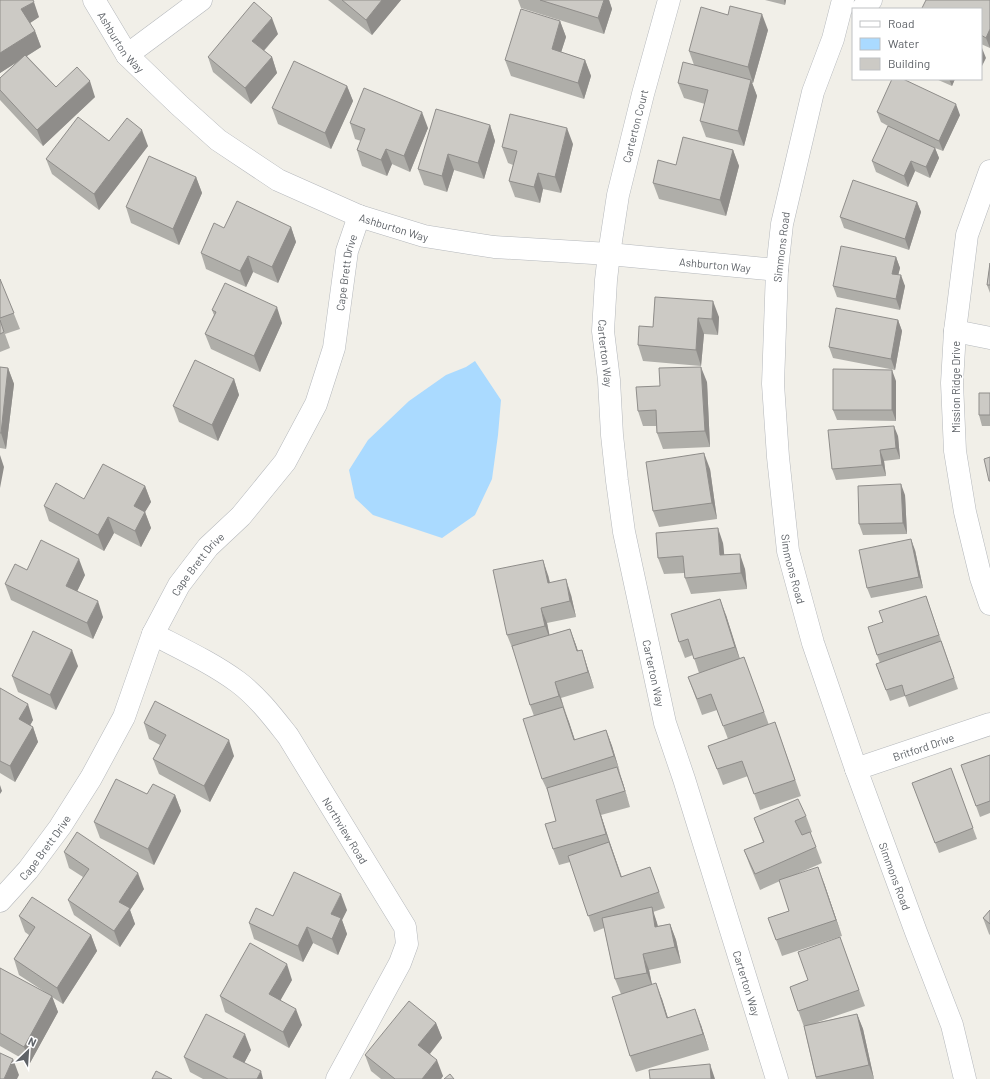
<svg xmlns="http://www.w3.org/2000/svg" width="990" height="1079" font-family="Barlow,sans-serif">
	<rect width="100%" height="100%" fill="#f1efe8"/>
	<!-- water -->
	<path fill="#aadaff" d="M475,361l26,39 -3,35 -6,44 -17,36 -33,23 -69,-23 -18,-17 -6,-28 19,-30 41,-39 37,-26 20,-8z"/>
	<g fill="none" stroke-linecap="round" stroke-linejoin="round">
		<!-- minor casing -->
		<g stroke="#b5b8bc" stroke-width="23">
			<g id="minor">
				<path id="s1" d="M94,0l33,55 52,50 39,35 60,40 81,36 65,20 70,11 115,7 168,16"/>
				<path id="s2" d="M669,0l-26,94 -25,101 -9,59 -3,26 -3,51 6,49 3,55 5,46 7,51 41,191 19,56 93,300"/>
				<path d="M127,55l74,-55"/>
				<path d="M990,171l-23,64 -12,96 -3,52 3,68 10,61 16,66 9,26"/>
				<path d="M955,331l35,7"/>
				<path id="s3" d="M153,634c29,15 59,29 85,48 20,15 35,35 50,54l117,191 2,17 -7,19 -63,116"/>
				<path id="s4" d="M856,769l134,-45"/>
				<path id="s5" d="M0,901l28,-31 32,-43 31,-49 33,-61 29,-83 26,-49 29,-38 33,-31 44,-54 31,-58 18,-56 13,-97 12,-35"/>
			</g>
		</g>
		<!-- tertiary casing -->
		<g stroke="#b5b8bc" stroke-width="23">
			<g id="tertiary">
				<path id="s6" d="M843,0l-10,39 -20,53 -31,132 -5,46 -4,114 5,73 10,94 25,92 43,126 60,163 36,93 13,54"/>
				<path d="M862,9l9,-9"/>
			</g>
		</g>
		<!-- minor -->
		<use href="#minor" stroke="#fff" stroke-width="22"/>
		<!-- tertiary -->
		<use href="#tertiary" stroke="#fff" stroke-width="22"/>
	</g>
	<!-- wall -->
	<path fill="#afaea9" d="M0,0l39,17 -9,6 5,8 6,16 -14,9 29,31 39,10 -52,49 -43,-46v-22l18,-17 -18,12z
		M328,0h73l-29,35z
		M518,0h91l3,9 -8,25 -83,-26z
		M765,0h21l-1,5z
		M990,0v48l-9,-4v-35h-58l-1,-1z
		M560,21l6,16 -5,15 24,8 6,16 -7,23 -73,-23 -6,-16z
		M768,30l-15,53h-1l5,13 -13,50 -38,-9 -6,-16 5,-17 -21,-6 -6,-15 16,-18 -5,-14z
		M278,34l-14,17 8,6 5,16 -26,31 -38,-32 -5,-15z
		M936,79h19l-3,7z
		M347,86l6,15 -22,48 -53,-25 -6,-16z
		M877,112l83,3 -17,36 -8,-3 4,10 -9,20 -15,-7 -7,16 -32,-15 -4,-11 16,-35 -7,-4z
		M350,123l78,5 -18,44 -18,-8 -5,12 -25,-10 -5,-16 4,-9 -6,-2z
		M490,125l5,16 -11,38 -30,-9 -7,22 -23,-7 -6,-16z
		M109,141l39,5 -49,64 -47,-36 -6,-15z
		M573,144l-12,49 -18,-4 -3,14 -25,-6 -6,-16 4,-16 -5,-2 -6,-16z
		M733,150l6,16 -13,50 -67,-17 -6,-16 23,-18z
		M196,177l6,16 -23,52 -48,-22 -5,-16z
		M917,202l4,10 -12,38 -65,-22 -4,-11z
		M291,227l5,15 -18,41 -25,-11 -7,15 -40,-18 -5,-16 23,-25z
		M896,257l4,11 -2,7 7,11 -5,24 -63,-13 -4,-11z
		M990,263v30l-3,-8z
		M0,279l20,50 -15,5 5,14 -10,4z
		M655,297l64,20 -1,18 -14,-1 -3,32 -58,-5 -5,-16 15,-18z
		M212,310l70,13 -22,49 -49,-23 -6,-15 9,-19z
		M898,320l4,11 -7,39 -62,-12 -4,-11z
		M0,367l8,1 6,16 -8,65 -6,-1z
		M234,379l5,16 -21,46 -39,-19 -6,-16z
		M896,381v40l-59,-1 -4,-10z
		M707,382l3,65 -47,2 -6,-16 -1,-7h-13l-5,-15 22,-25z
		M990,393v33h-8l-3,-11z
		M898,436l2,23 -16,2 2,15 -50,4 -4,-11z
		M710,469l7,50 -58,8 -6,-16z
		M145,486l6,16 -6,10 6,16 -10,19 -27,-14 -10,18 -55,-30 -5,-15 40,-7z
		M905,495l2,39 -44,1 -4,-11z
		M723,543l1,12 21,14 2,20 -56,5 -6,-16 -1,-5 -20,1 -6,-16z
		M915,550l8,38 -52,10 -4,-10z
		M27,570l58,5 -8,16 26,26 -10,22 -82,-39 -6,-16z
		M548,575l2,7 21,13 5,22 -29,6 2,12 21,-6 8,22 4,-1 5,16 7,22 -33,10 14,42 31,-10 6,16 18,61 -29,8 9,28 12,34 28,-10 15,41 -12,4 5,14 12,-2 6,16 5,23 -32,7 3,15 10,14 6,19 33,7 8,25 -73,22 -6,-16 -9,-62 -6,-15 -11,-51 -10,4 -24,-70 -11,3 -6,-16 3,-28 -7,-27 -7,-15 -8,-63 -4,-11 -16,-55h-1l-6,-15z
		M926,596l32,93 -49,18 -4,-11 -15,5 -14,-37 4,-1 -3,-8 6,-33z
		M726,615l14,44 4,-2 25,68 6,-3 26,74 -41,14 -12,-34 -25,9 -15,-39 20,-7 -11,-29 -15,5 -14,-38 11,-4 -6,-18 -8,3 -6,-16z
		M78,666l-22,44 -38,-18 -6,-16z
		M0,688l33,32 -3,5 3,2 5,15 -23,40 -15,-9z
		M144,723l90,33 -24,46 -51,-28 -6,-15 7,-14 -11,-6z
		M990,755v58l-10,4 -19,-52z
		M951,768l26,71 -38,14 -27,-70z
		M175,795l6,16 -27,54 -54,-27 -6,-16z
		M806,816l6,16 -2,1 6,14 6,16 -25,11 27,9 18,53 -60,20 -14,-38 21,-7 -9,-30 -20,9 -10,-24 -6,-16 19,-8 -9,-24z
		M64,852l80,37 -14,21 5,14 -15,23 -46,-32 -6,-15 15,-23 -14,-9z
		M347,910l-5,10 5,14 -9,21 -25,-12 -10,19 -49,-23 -5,-16 24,-7z
		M990,910v25l-1,-1 -6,-16z
		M19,916l72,19 6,16 -34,53 -11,-7 6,15 -28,51 -30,-17v-78l48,26 -29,-19 -5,-16 15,-24 -4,-3z
		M840,937l25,69 -50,17 42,-9 6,15 11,50h-58l-12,-52 -14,-40 18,-7z
		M292,980l-12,20 22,25 -13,23 -64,-36 -5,-16z
		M436,1023l6,15 -12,16 13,22 -2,3h-60l-10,-8 -6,-16z
		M251,1050l-7,13 19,16h-60l-13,-7 -6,-15z"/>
	<!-- shaded-wall -->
	<path fill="#8f8d8a" d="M382,0h19l-29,35 -6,-15z
		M604,0h5l3,9 -8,25 -6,-16z
		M784,0h2l-1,5z
		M34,2l5,15 -12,8 -6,-16z
		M762,14l6,16 -15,53 -5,-16z
		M272,18l6,16 -20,23 -6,-16z
		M560,21l6,16 -9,28 -5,-16z
		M990,29v19l-4,-10z
		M35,31l6,16 -41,26v-20z
		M982,48l4,10 -5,10v-19z
		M272,57l5,16 -26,31 -6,-16z
		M585,60l6,16 -7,23 -6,-16z
		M949,79h6l-3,7z
		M751,80l6,16 -13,50 -6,-15z
		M90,81l5,16 -52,49 -6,-16z
		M347,86l6,15 -22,48 -6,-16z
		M956,104l4,11 -17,36 -4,-10z
		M422,112l6,16 -18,44 -6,-16z
		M490,125l5,16 -11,38 -6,-16z
		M567,128l6,16 -12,49 -6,-16z
		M142,130l6,16 -49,64 -5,-16z
		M935,148l4,10 -9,20 -4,-11z
		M386,149l6,15 -5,12 -6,-16z
		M733,150l6,16 -13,50 -6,-16z
		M448,154l6,16 -7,22 -5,-16z
		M911,161l4,10 -7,16 -4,-11z
		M538,173l5,16 -3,14 -6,-16z
		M196,177l6,16 -23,52 -6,-16z
		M917,202l4,10 -12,38 -4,-11z
		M291,227l5,15 -18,41 -6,-16z
		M248,256l5,16 -7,15 -6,-16z
		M896,257l4,11 -4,16 -4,-10z
		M901,275l4,11 -5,24 -4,-11z
		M713,301l6,16 -1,18 -6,-16z
		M277,307l5,16 -22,49 -6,-16z
		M698,318l6,16 -3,32 -5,-16z
		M898,320l4,11 -7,39 -4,-11z
		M701,367l6,15 3,65 -5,-16z
		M8,368l6,16 -8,65 -5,-16z
		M892,370l4,11v40l-4,-11z
		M234,379l5,16 -21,46 -6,-16z
		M894,426l4,10 2,23 -4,-11z
		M880,450l4,11 2,15 -4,-11z
		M704,453l6,16 7,50 -5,-16z
		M0,455l4,12 -4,21z
		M901,484l4,11 2,39 -4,-11z
		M145,486l6,16 -6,10 6,16 -10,19 -6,-16 -1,-25z
		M108,517l6,16 -10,18 -6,-16z
		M718,528l5,15 3,28 -6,-16z
		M911,539l4,11 8,38 -4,-11z
		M740,554l5,15 2,20 -6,-16z
		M79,559l6,16 -13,27 -6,-16z
		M543,560l5,15 5,24 -5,-16z
		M566,579l5,16 5,22 -6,-16z
		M720,599l6,16 15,48 -6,-16z
		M98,601l5,16 -10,22 -6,-16z
		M541,608l6,15 4,19 -6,-16z
		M570,629l6,16 7,22 -6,-16z
		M72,650l6,16 -22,44 -6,-15z
		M582,650l5,16 7,22 -6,-16z
		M555,682l6,16 4,14 -6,-16z
		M28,704l5,16 -8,15 -6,-16z
		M563,707l6,15 11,34 -6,-16z
		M33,727l5,15 -23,40 -5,-16z
		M606,730l6,16 8,26 -6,-16z
		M229,740l5,16 -24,46 -6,-16z
		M617,767l6,16 7,24 -5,-16z
		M0,785l2,6 -2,3z
		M175,795l6,16 -27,54 -6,-16z
		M596,800l5,15 9,28 17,50 -21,-59z
		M818,867l6,16 18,53 -6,-16z
		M138,873l6,16 -14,21 5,14 -15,23 -6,-16 5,-29z
		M341,894l6,16 -5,10 5,14 -9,21 -6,-16 -1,-25z
		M652,907l5,16 4,20 -6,-16z
		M670,924l6,16 5,23 -6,-16z
		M307,927l6,16 -10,19 -5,-16z
		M91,935l6,16 -34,53 -6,-16z
		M643,954l6,16 4,19 -6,-16z
		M287,964l5,16 -17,30 -6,-16z
		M656,983l6,16 11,35 -6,-16z
		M52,996l6,16 -28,51 -6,-16z
		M296,1009l6,16 -13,23 -6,-16z
		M695,1009l6,16 8,25 -6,-16z
		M857,1014l6,15 11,50 -5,-14z
		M436,1023l6,15 -18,23 -6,-16z
		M245,1034l6,16 -12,23 -6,-16z
		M13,1059l6,16 -2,4h-13z
		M437,1060l6,16 -2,3h-19z
		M710,1064l5,15h-4z
		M261,1071l2,8h-6z"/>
	<!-- building -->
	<path fill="#cccac5" stroke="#8f8d8a" d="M0,0h33l1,2 -13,7 14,22 -35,22z
		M342,0h40l-16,20z
		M540,0h64l-6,18z
		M926,0h64v29l-4,9 -5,-3v-26h-56l-3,-1z
		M254,2l18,16 -20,23 20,16 -27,31 -37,-31z
		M730,6l32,8 -14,53 -59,-16 12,-44 27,8z
		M521,9l39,12 -8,28 33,11 -7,23 -73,-23z
		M25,55l31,32 21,-20 13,14 -53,49 -37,-40v-12z
		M294,61l53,25 -22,47 -53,-25z
		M683,62l68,18 -13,51 -38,-10 8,-31 -30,-7z
		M892,79h11l53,25 -17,37 -62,-29z
		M364,88l58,24 -18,44 -18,-7 -5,11 -24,-10 8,-21 -15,-6z
		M436,109l54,16 -12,38 -30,-9 -6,22 -24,-7z
		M510,114l57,14 -12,49 -17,-4 -4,14 -25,-6 8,-30 -15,-4z
		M78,117l31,24 18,-23 15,12 -48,64 -48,-35z
		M888,126l47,22 -9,19 -15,-6 -7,15 -32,-15z
		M683,137l50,13 -13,50 -67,-17 5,-23 18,5z
		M149,156l47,21 -23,52 -47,-22z
		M853,180l64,22 -12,37 -65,-22z
		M237,201l54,26 -19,40 -24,-11 -8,15 -39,-18 13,-30 10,5z
		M841,246l55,11 -4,17 9,1 -5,24 -63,-13z
		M990,263v22h-3z
		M0,279l14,34 -14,5z
		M225,283l52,24 -23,49 -49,-22 11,-22 -4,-2z
		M655,297l58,4 -1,18 -14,-1 -2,32 -58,-5 1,-19 14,1z
		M836,308l62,12 -7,39 -62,-12z
		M0,320l4,12 -4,2z
		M195,360l39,19 -22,46 -39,-19z
		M0,367l8,1 -7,65h-1z
		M701,367l4,64 -48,2 -1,-23 -18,1 -2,-24 24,-1 -1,-18z
		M833,369l59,1v40h-59z
		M979,393h11v22h-11z
		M894,426l2,22 -16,2 2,15 -50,4 -4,-39z
		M704,453l8,50 -59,8 -7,-49z
		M990,457v24h-1l-5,-22z
		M103,464l42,22 -11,20 11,6 -10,19 -27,-14 -10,18 -54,-29 12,-23 28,16z
		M901,484l2,39 -44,1 -1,-38z
		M718,528l2,27 20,-1 1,19 -56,5 -2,-22 -25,2 -2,-25z
		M911,539l8,38 -52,11 -8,-38z
		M41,540l38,19 -13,27 32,15 -11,22 -82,-39 10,-20 12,6z
		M543,560l5,23 18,-4 4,22 -29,7 4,18 -38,9 -14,-65z
		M926,596l13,39 -62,20 -9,-28 15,-5 -4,-11z
		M720,599l15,48 -41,12 -6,-20 -9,3 -8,-28z
		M570,629l7,22 5,-1 6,22 -33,10 4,14 -29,9 -18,-59z
		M33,631l39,19 -22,45 -38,-19z
		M941,641l13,37 -49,18 -3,-11 -16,5 -10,-26z
		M744,657l20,55 -41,14 -12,-32 -14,5 -9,-22z
		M0,688l28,16 -9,15 14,8 -23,39 -10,-5z
		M155,701l74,39 -25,46 -51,-27 13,-24 -22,-12z
		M563,707l11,33 32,-10 8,26 -72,23 -19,-60z
		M775,722l20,58 -41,14 -12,-33 -25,8 -9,-23z
		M990,755v46l-14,5 -15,-41z
		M617,767l8,24 -29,9 10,34 -53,15 -8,-25 11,-3 -9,-33z
		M951,768l22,60 -38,15 -23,-60z
		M116,779l31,15 6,-10 22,11 -27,54 -54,-27z
		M798,799l8,17 -11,5 7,14 8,-3 6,15 -61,27 -11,-24 20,-8 -10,-24z
		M77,832l61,41 -19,29 11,6 -16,23 -46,-31 21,-31 -25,-17z
		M609,842l12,35 29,-10 9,25 -71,24 -20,-60z
		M818,867l18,53 -60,20 -8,-22 21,-7 -10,-31z
		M294,872l47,22 -10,20 10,4 -9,21 -25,-12 -9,19 -49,-23 7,-15 17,8z
		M32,897l59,38 -34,53 -43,-29 21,-32 -16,-11z
		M652,907l3,20 15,-3 5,23 -32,7 4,19 -32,6 -13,-61z
		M990,910v14l-7,-6z
		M840,937l19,53 -61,21 -8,-24 18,-7 -10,-28z
		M250,943l37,21 -18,30 27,15 -13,23 -63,-36z
		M0,968l52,28 -28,51 -24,-14z
		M656,983l11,35 28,-9 8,25 -73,22 -18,-59z
		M409,1001l27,22 -18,22 19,15 -15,19h-27l-30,-24z
		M206,1014l39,20 -12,23 28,14 -4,8h-29l-44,-22z
		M857,1014l12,51 -53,12 -12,-51z
		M0,1053l13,6 -9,20h-4z
		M710,1064l1,15h-61l-1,-9z
		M156,1071l16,8h-20z
		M450,1074l4,5h-10z"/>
	<g text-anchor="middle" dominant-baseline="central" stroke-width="3" stroke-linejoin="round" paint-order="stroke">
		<!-- street labels -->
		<g font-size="11" fill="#5f6368" stroke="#fff">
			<text stroke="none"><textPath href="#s1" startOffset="50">Ashburton Way</textPath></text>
			<text transform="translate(635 126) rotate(-76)">Carterton Court</text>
			<text stroke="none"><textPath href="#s1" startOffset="386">Ashburton Way</textPath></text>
			<text transform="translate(781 247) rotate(-83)">Simmons Road</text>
			<text stroke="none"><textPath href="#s1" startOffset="710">Ashburton Way</textPath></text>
			<text stroke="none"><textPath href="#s5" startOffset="730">Cape Brett Drive</textPath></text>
			<text stroke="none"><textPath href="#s2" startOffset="361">Carterton Way</textPath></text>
			<text transform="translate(955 387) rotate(-90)">Mission Ridge Drive</text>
			<text stroke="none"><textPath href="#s5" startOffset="394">Cape Brett Drive</textPath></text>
			<text stroke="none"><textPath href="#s6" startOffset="579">Simmons Road</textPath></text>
			<text stroke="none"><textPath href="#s2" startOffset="685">Carterton Way</textPath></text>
			<text stroke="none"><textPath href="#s4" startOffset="71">Britford Drive</textPath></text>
			<text stroke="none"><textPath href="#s3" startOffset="282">Northview Road</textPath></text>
			<text stroke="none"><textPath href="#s5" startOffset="70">Cape Brett Drive</textPath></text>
			<text stroke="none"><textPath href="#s6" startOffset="903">Simmons Road</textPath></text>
			<text stroke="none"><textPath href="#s2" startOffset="1009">Carterton Way</textPath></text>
		</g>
	</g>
	<!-- legend -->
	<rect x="852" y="8" width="130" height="72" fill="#ffffff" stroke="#bfc1c3"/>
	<rect x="860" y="21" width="20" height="6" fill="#ffffff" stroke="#bfc1c3"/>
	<text x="888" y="28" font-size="12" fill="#5f6368">Road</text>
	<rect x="860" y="38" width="20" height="12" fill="#aadaff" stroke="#bfc1c3"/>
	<text x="888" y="48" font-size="12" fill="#5f6368">Water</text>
	<rect x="860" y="58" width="20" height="12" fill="#cccac5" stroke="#bfc1c3"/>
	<text x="888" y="68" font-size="12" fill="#5f6368">Building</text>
	<!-- north arrow -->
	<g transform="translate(28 1051) rotate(25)" stroke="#ffffff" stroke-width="3" paint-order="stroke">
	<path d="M0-3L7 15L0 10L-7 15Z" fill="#5f6368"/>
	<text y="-6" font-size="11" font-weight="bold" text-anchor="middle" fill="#5f6368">N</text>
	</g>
</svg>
